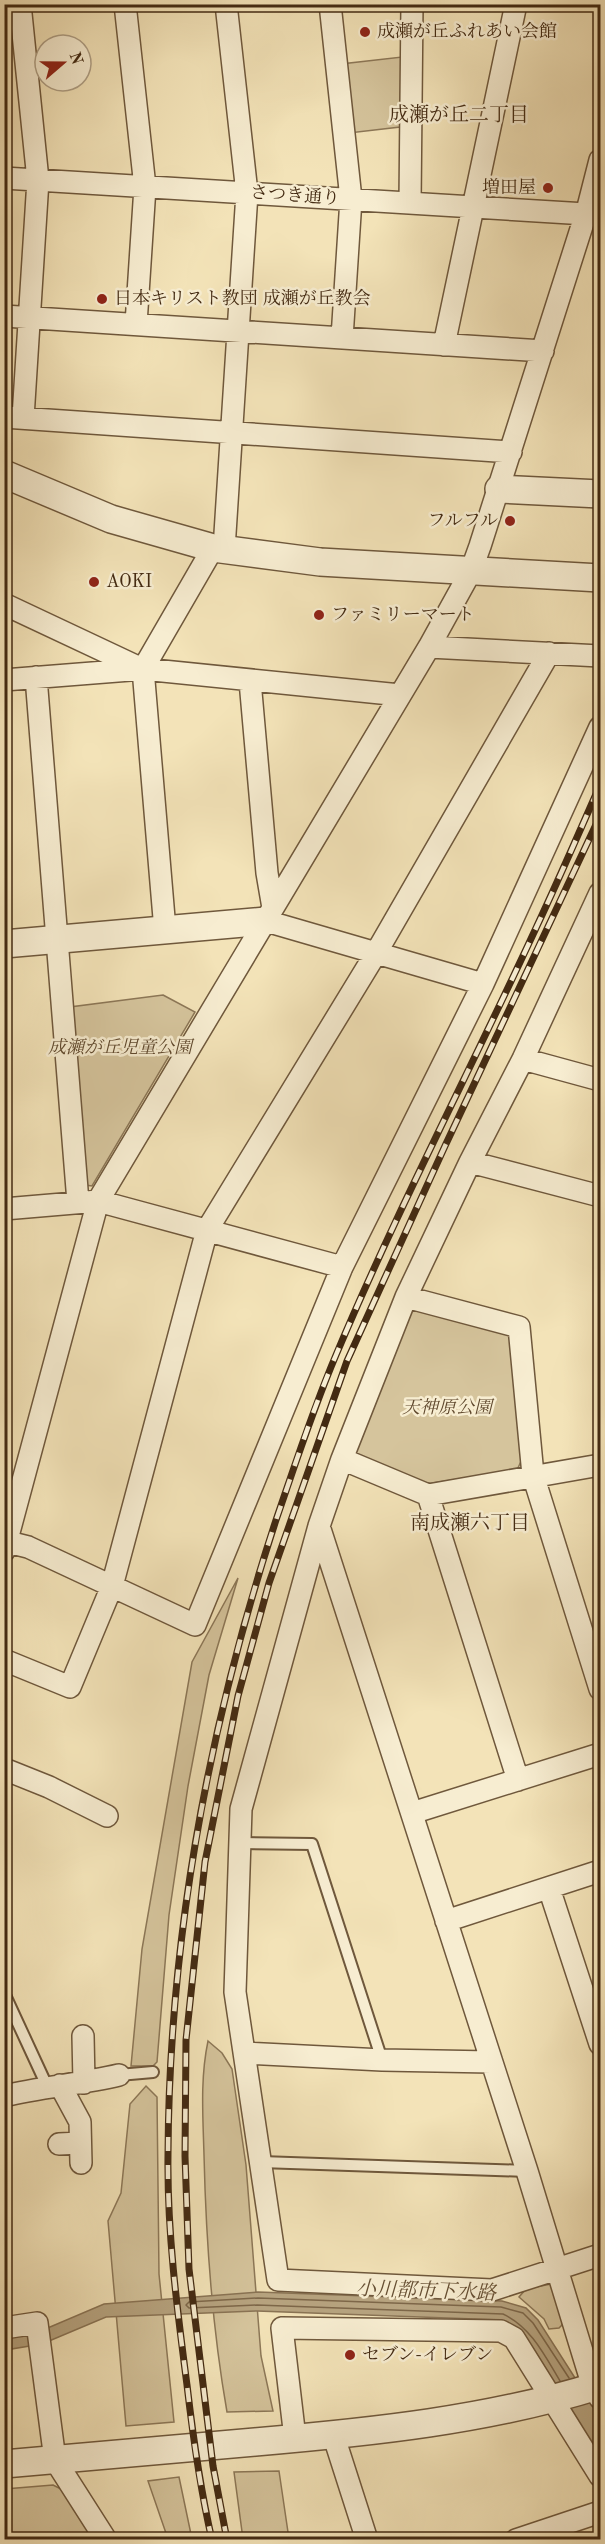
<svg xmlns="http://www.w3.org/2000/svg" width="605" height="2544" font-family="'Old Standard TT','Noto Serif JP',serif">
	<rect width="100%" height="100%" fill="#f3e3b8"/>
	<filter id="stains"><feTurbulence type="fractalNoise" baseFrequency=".00333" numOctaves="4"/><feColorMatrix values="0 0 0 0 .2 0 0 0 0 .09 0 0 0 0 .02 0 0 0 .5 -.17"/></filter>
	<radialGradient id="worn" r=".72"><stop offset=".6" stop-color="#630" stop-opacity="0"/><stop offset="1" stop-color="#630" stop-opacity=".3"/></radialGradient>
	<!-- green -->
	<path fill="#d5c49c" stroke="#8c7757" stroke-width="1.5" d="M402,57l-2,70 -51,6 -8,-69z
		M163,995l32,17 -103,174 -7,-1 -15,-178z
		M422,1309l89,26 12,122 -6,13 -91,14 -73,-32 54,-140z
		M238,1578l-29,97 -21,111 -19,129 -12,147 -4,4h-22l11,-117 50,-287z
		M208,2041l14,12 10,16 14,96 15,191 12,55 -46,1c-15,-85 -21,-171 -23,-257 -1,-38 -4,-76 4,-114z
		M146,2086l11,11 2,177 15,148 -48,4 -18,-205 13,-28 9,-89z
		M551,2284l10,19 1,22 -3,3 -10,1 -5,-10 -25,-22 7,-8z
		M279,2471l10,68h-46l-9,-67z
		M179,2477l13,62h-24l-20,-58z
		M53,2485l8,4 35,51h-91v-51z"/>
	<!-- water -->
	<path fill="#b7a480" stroke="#897354" stroke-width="1.5" d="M258,2292l244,9 24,7 12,12 62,97v40l-67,-109 -17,-21 -14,-7 -245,-9 -151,6 -64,27 -37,6v-14l38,-6 61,-26z"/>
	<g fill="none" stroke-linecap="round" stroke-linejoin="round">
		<!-- shore -->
		<path stroke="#7d6749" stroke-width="1.5" d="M560,2381c-15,-25 -29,-54 -57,-67l-246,-9 -68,3 -3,-3 3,-3 69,-4 243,9 22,6 10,10 36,55"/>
		<!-- service casing -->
		<g stroke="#6f583c" stroke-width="14">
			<path id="service" d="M240,1843l72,1 70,216
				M4,1993l43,93
				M119,2075l34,-3
				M261,2162l266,9"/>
		</g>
		<!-- minor casing -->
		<g stroke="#6f583c" stroke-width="24">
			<path id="minor" d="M20,4l18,176 -15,238
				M125,4l20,183 -9,137
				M330,4l21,195 -9,139
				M4,178l582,36
				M410,203l2,-199
				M4,316l539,35
				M444,345l72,-341
				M4,417l507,35
				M224,549l23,-356 -21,-189
				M4,604l136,64
				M429,647l171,9
				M36,677l42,525
				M4,680l139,-11 257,26
				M250,681l17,192 6,35
				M600,893l-77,166 -53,103 -64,135 -64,162 -23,67 -78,283 -6,183 43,288 214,10 108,-35
				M266,921l217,63
				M165,930l-22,-261 70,-121
				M523,1059l77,21
				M470,1162l130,34
				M4,1209l94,-8 244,66
				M406,1297l113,30 14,148 67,214
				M342,1459l86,36 172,-30
				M428,1495l90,285
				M319,1526l208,645 66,216 7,11
				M4,1541l24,6 167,78 147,-358 141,-283 117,-257
				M4,1551l94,-350 331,-554 42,-76 9,-25 108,-339 12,-47
				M4,1660l66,27 42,-101 95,-356 169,-277 173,-300
				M4,1769l45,18 58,29
				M412,1813l188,-59
				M549,1888l51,156
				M446,1921l154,-50
				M83,2036l1,47
				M245,2053l137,7 109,2
				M60,2085l20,37 1,41
				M4,2096c38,-9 77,-12 115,-21
				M59,2144l21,-1
				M4,2328l33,-5 18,137 51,80
				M333,2434l34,106
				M295,2438l-13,-110 219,3 13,7 86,138
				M516,2540l84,-28"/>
		</g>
		<!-- tertiary casing -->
		<g stroke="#6f583c" stroke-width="30">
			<path id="tertiary" d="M4,474l107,45 102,29 107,14 280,16
				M499,489l101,5
				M4,944l262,-23
				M4,2464c84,-7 167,-15 251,-22 116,-10 234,-22 345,-57"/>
		</g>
		<!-- service -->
		<use href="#service" stroke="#f7edd1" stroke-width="10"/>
		<!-- minor -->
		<use href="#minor" stroke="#f7edd1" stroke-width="21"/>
		<!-- tertiary -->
		<use href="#tertiary" stroke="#f7edd1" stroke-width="27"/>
		<!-- rail casing -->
		<g stroke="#432a12" stroke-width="7">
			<path id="rail" d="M212,2540c-12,-52 -19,-103 -25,-155 -10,-77 -20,-153 -19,-230 1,-216 41,-431 108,-635 19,-55 37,-111 60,-165 61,-145 134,-284 200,-427 22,-47 43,-95 64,-143
				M227,2540l-14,-74 -24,-197 -4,-113 1,-116 19,-178 33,-166 31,-113 78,-222 98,-215 155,-330"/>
		</g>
		<!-- rail -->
		<use href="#rail" stroke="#f7edd1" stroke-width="4.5" stroke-dasharray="14" stroke-linecap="butt"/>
	</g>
	<!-- markers -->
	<g fill="#8f2418" stroke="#f7edd1" stroke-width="2">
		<circle cx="365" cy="32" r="6"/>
		<circle cx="548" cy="188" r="6"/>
		<circle cx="102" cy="299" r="6"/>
		<circle cx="510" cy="521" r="6"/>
		<circle cx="94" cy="582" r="6"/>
		<circle cx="319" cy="615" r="6"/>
		<circle cx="350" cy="2355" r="6"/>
	</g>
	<g text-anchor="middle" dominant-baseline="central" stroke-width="5" stroke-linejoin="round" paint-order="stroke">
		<!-- poi labels -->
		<g font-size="18" fill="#432a12" stroke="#f7edd1" text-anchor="start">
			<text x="377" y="32">成瀬が丘ふれあい会館</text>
			<text x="536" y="188" text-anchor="end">増田屋</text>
			<text x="114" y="299">日本キリスト教団 成瀬が丘教会</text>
			<text x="498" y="521" text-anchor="end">フルフル</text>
			<text x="106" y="582">AOKI</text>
			<text x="331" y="615">ファミリーマート</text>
			<text x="362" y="2355">セブン-イレブン</text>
		</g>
		<!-- street labels -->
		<g font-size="18" fill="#432a12" stroke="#f7edd1">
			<text transform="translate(295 196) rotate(4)">さつき通り</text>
		</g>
		<!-- park labels -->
		<g font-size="18" font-style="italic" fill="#60492e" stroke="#f7edd1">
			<text x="120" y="1048">成瀬が丘児童公園</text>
			<text x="447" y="1408">天神原公園</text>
		</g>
		<!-- neighbourhood labels -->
		<g font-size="20" fill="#432a12" stroke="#f7edd1">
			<text x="459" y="116">成瀬が丘二丁目</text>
			<text x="470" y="1524">南成瀬六丁目</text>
		</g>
		<!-- water labels -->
		<g font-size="20" font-style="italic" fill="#664f33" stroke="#f7edd1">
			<text transform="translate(426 2292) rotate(2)">小川都市下水路</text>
		</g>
	</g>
	<!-- margin -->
	<rect width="605" height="2544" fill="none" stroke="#f3e3b8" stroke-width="24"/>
	<rect x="6" y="6" width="593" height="2532" fill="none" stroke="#432a12" stroke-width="3"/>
	<rect x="12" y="12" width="581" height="2520" fill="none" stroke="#432a12" stroke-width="1.5"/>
	<!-- north arrow -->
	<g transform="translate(63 63) rotate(70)"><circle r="28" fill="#f7edd1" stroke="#af9f85" stroke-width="1.5"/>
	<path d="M0-4.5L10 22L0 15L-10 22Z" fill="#8f2418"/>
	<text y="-9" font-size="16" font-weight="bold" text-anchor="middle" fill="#432a12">N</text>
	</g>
	<rect width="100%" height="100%" filter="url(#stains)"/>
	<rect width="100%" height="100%" fill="url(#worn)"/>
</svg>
